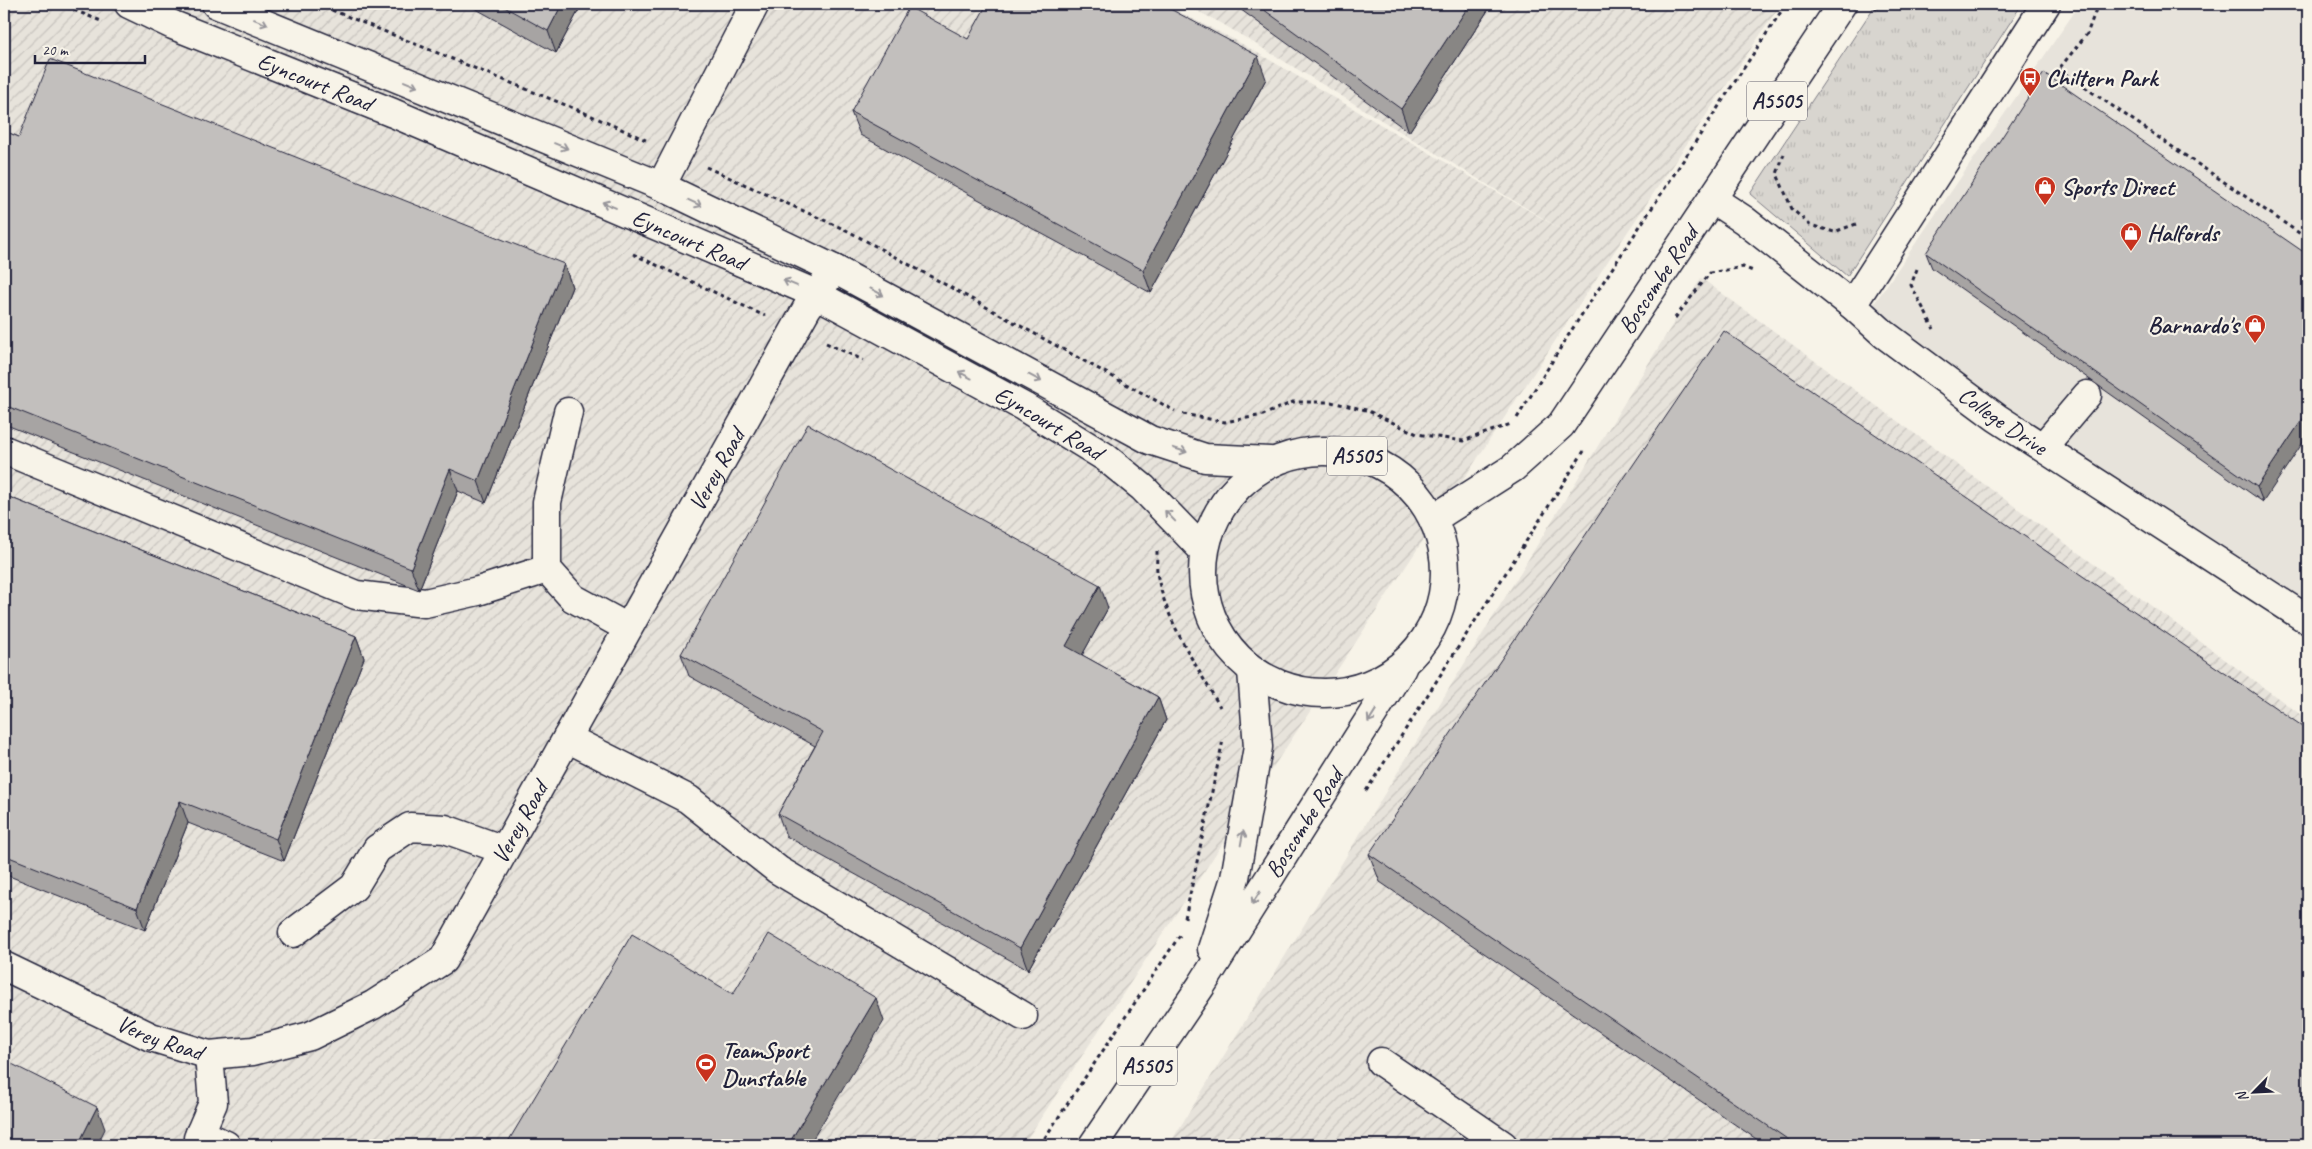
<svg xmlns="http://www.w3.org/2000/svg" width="2312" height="1149" font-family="Caveat,sans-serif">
	<defs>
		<pattern id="industrial-furrows" width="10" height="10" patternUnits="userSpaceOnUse" patternTransform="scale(1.25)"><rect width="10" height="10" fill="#e7e3db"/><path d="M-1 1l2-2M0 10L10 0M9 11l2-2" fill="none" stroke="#c6c2bd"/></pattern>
		<pattern id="grass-tufts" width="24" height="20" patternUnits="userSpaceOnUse" patternTransform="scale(1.25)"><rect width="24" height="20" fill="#d8d5cf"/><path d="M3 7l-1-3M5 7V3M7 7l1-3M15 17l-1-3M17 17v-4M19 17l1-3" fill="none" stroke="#b9b7b3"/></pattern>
	</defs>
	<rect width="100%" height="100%" fill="#f7f3e8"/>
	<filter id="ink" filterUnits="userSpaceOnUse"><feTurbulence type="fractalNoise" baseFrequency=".02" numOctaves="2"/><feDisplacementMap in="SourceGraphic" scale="10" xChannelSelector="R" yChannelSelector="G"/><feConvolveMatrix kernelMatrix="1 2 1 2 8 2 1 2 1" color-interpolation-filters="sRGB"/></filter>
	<g filter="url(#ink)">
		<!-- built -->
		<path fill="#e7e3db" d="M2080,4h228v604l-441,-294z"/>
		<!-- industrial -->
		<path fill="url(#industrial-furrows)" d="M4,4h1159l74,37 332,193 -348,-211 -38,-19h598l-171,254 -587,887h-1019z
			M1701,278l607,442v425h-1139z"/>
		<!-- grass -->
		<path fill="url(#grass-tufts)" stroke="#7d7c85" d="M1876,4h146l-175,272 -97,-82z"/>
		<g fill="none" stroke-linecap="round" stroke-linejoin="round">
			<!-- minor casing -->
			<g stroke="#22223b" stroke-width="31">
				<g id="minor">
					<path id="s1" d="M129,4l44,21 220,88 423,181 208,113 81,50 38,31 61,63"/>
					<path d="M216,4l445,182 173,83 316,171 55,18 65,3"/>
					<path d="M661,186l94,-182"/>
					<path id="s2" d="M1712,199l32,21 108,85 32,29 113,84 311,202"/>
					<path d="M1852,305l194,-301"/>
					<path d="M568,412l-21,90v67l26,29 55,30"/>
					<path d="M2043,447l44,-52"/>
					<path d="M4,450l352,145 69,8 53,-12 69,-22"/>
					<path d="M567,738l121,61 90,71 245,146"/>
					<path d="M293,933l61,-46 23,-38 33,-22 35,2 59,21"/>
					<path id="s3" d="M4,966l147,71 58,18 44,-4 57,-15 63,-31 70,-45 364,-652 27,-39"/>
					<path d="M1381,1062l122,83"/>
					<path d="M200,1133l26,12"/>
					<path d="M198,1138l15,-35 -4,-48"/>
				</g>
			</g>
			<!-- major casing -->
			<g stroke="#22223b" stroke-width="31">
				<g id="major">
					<circle cx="1324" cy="572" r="121"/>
					<path id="s4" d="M1433,519l80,-51 48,-43 281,-421"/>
					<path d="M1212,949l23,-71 23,-131 -6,-76"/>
					<path id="s5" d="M1093,1145l108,-159 201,-318"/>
				</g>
			</g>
			<!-- path -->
			<path stroke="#22223b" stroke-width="3" stroke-dasharray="4 4" stroke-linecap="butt" d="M59,4l42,17
				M88,4l10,4
				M317,4l268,109 63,28
				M1875,10l5,-6
				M2058,69l250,170
				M2050,80l37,-46 11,-30
				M1784,154l-7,20 15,35 18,16 24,7 22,-8
				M706,167l142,64 327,180
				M633,254l132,62
				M1917,269l-6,16 23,44
				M1675,318l35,-45 33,-6 10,4
				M826,343l37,17
				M1183,414l42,8 38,-7 30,-13h38l35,8 51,24 46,7 48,-17
				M1517,418l54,-87 215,-327
				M1157,551c0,8 -1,18 1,27 10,47 39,88 62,129
				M1366,791l218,-340
				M1185,918l38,-178
				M1040,1145l140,-210"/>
			<!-- minor -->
			<use href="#minor" stroke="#f7f3e8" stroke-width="28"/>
			<!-- major -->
			<use href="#major" stroke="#f7f3e8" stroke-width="28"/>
		</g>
		<!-- wall -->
		<path fill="#a7a4a3" stroke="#22223b" d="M467,4h115l-26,49z
			M1233,4h259l-83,128z
			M1559,4h13l-4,6z
			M968,39l298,40 -115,214 -291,-158 -9,-23z
			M4,131l15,6 545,127 8,23 -86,216 -28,-12 -39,99 -415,-166z
			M1926,253l382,2 -45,247 -331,-234z
			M4,495l352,141 8,22 -80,203 -96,-38 -43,107 -141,-56z
			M1108,608l-26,47 76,42 8,23 -138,250 -242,-134 -8,-22 37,-68 -126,-70 -8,-22z
			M1369,854l939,291h-543l-385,-263z"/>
		<!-- shaded-wall -->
		<path fill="#888684" stroke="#22223b" d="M562,4h20l-26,49 -8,-22z
			M1470,4h22l-83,128 -8,-23z
			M1565,4h7l-4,6z
			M1258,56l8,23 -115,214 -8,-23z
			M564,264l8,23 -86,216 -8,-22z
			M2308,411v24l-45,67 -6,-15z
			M450,469l8,22 -39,99 -8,-22z
			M1100,585l8,23 -33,60 -9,-22z
			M356,636l8,22 -80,203 -8,-22z
			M1158,697l8,23 -138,250 -8,-22z
			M180,801l8,22 -43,107 -8,-22z
			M876,998l8,23 -75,124h-21z
			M97,1107l8,22 -8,16h-19z"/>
		<!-- building -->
		<path fill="#c2bfbd" stroke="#22223b" d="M499,4h63l-14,27z
			M987,4h174l97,52 -115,214 -292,-158 58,-105 59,32z
			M1256,4h214l-69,105z
			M50,59l514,205 -86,217 -28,-12 -39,99 -407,-163v-274l15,6z
			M2044,73l264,182v156l-51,76 -331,-234z
			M1724,331l584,399v415h-512l-427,-291z
			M808,424l292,161 -34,61 92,51 -138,251 -242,-134 45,-82 -142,-78z
			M4,495l352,141 -80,203 -96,-38 -43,107 -133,-53z
			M632,934l101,60 36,-60 107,64 -88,147h-282z
			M4,1060l93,47 -19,38h-74z"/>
		<!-- one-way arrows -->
		<defs><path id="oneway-shaft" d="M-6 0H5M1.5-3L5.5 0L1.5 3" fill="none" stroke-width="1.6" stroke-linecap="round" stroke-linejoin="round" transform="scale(1.25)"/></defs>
		<g stroke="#97959a">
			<use href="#oneway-shaft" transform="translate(261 22) rotate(22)"/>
			<use href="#oneway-shaft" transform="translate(411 84) rotate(22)"/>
			<use href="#oneway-shaft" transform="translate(561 146) rotate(22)"/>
			<use href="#oneway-shaft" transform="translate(695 203) rotate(25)"/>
			<use href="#oneway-shaft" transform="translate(609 205) rotate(-157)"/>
			<use href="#oneway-shaft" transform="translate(790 283) rotate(-157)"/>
			<use href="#oneway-shaft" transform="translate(877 292) rotate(28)"/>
			<use href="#oneway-shaft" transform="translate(965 375) rotate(-152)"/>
			<use href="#oneway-shaft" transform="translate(1035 378) rotate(28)"/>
			<use href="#oneway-shaft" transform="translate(1180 450) rotate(18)"/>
			<use href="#oneway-shaft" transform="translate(1170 516) rotate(-134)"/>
			<use href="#oneway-shaft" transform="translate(1372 716) rotate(122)"/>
			<use href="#oneway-shaft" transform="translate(1242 838) rotate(-80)"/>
			<use href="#oneway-shaft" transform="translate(1256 898) rotate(122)"/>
		</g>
	</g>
	<!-- icons -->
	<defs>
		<g id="bus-pin" transform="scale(1.125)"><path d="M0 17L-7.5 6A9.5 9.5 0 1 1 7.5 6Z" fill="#c8321e" stroke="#f7f3e8"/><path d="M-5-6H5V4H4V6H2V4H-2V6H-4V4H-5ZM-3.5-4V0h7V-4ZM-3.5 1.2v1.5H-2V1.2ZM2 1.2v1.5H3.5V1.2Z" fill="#fff"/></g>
		<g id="shop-pin" transform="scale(1.125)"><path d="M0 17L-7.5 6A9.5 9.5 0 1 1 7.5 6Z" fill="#c8321e" stroke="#f7f3e8"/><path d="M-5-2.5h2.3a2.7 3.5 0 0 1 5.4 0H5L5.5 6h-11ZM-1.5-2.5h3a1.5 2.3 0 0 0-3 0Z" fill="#fff"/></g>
		<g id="stadium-pin" transform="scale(1.125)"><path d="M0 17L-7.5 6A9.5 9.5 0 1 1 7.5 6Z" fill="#c8321e" stroke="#f7f3e8"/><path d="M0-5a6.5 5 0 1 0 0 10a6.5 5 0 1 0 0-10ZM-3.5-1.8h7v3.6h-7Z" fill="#fff"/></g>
	</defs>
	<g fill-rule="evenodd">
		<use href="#bus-pin" x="2030" y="78"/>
		<use href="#shop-pin" x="2045" y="187"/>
		<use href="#shop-pin" x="2131" y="233"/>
		<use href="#shop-pin" x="2255" y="325"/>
		<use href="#stadium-pin" x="706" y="1064"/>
	</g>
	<g text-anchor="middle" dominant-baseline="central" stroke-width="4.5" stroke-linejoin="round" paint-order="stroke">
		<!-- shield labels -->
		<g fill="#f7f3e8" stroke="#62616f" stroke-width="1">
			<rect x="1747" y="81.5" width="60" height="39" rx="4"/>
			<rect x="1327" y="436.5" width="60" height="39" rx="4"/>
			<rect x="1117" y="1046.5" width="60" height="39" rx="4"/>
		</g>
		<g font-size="22" font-weight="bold" fill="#22223b">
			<text x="1777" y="101">A5505</text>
			<text x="1357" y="456">A5505</text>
			<text x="1147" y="1066">A5505</text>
		</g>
		<!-- poi labels -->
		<g font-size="24" font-weight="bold" fill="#22223b" stroke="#f7f3e8" text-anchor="start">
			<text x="2046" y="78">Chiltern Park</text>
			<text x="2061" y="187">Sports Direct</text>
			<text x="2147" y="233">Halfords</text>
			<text x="2239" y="325" text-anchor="end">Barnardo's</text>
			<text x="722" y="1050">TeamSport<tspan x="722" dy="28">Dunstable</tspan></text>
		</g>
		<!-- street labels -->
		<g font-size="24" fill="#22223b" stroke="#f7f3e8">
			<text stroke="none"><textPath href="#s1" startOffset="202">Eyncourt Road</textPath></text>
			<text stroke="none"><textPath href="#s1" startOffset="608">Eyncourt Road</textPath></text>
			<text stroke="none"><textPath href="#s4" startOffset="334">Boscombe Road</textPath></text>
			<text stroke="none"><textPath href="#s2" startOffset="366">College Drive</textPath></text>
			<text stroke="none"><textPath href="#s1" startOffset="1012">Eyncourt Road</textPath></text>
			<text stroke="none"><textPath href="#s3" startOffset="1042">Verey Road</textPath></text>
			<text stroke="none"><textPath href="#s3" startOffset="638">Verey Road</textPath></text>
			<text stroke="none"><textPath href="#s5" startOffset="385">Boscombe Road</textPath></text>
			<text stroke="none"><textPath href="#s3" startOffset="172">Verey Road</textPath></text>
		</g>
	</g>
	<!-- margin -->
	<rect width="2312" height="1149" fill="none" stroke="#f7f3e8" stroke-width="20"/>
	<rect x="10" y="10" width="2292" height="1129" fill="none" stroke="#22223b" stroke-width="2" filter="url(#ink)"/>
	<!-- north arrow -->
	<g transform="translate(2254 1092) rotate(246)" stroke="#f7f3e8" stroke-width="4" paint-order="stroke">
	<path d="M0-4L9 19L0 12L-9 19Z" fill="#22223b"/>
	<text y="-8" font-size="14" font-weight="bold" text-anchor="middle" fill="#22223b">N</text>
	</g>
	<!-- scale -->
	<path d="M35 55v8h110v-8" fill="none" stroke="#22223b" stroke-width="2.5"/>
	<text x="42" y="55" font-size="15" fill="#22223b" stroke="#f7f3e8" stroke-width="4" paint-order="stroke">20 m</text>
</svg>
